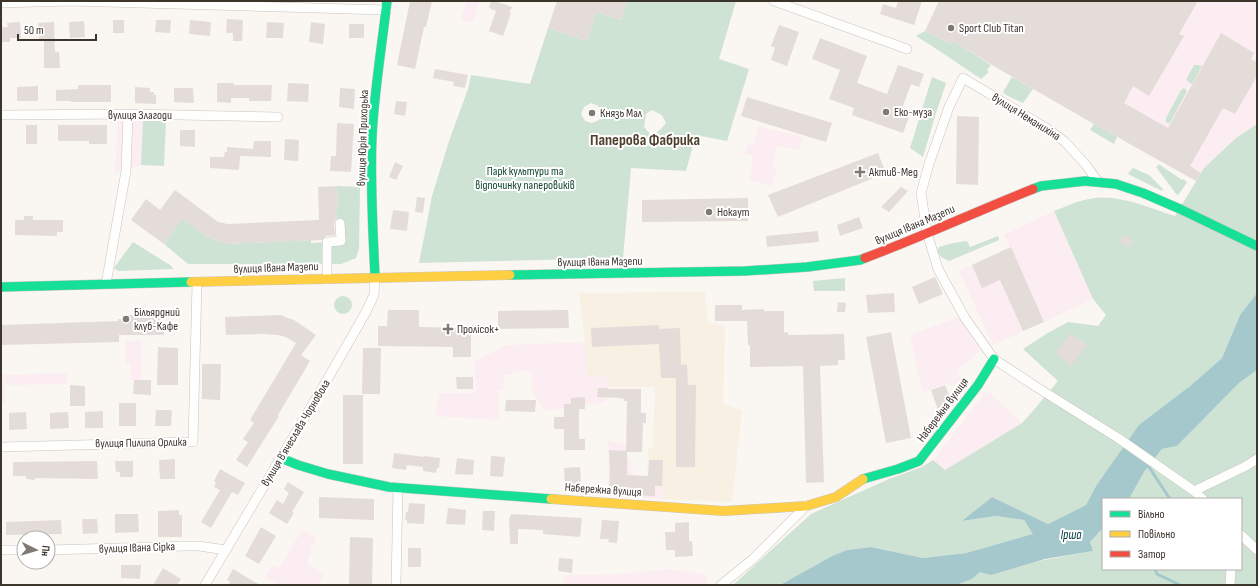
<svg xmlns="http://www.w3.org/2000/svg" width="1258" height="586" font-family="'Sofia Sans Condensed',sans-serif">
	<rect width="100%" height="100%" fill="#faf6f1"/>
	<!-- industrial -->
	<path fill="#fcedf2" d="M467,1h13l-7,22 -12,-4z
		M939,1h318v123l-21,14 -40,43 -125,-70 -118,-70 9,-20 -27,-12z
		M118,119l25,2 -2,44 -26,8z
		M758,126l45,11 -3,13 -23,-4 -4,21 4,1 -5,18 -23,-6 4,-25h-8l3,-10h6z
		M1054,211l39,88 -100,46 -34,-74 51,-24 -6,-12z
		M959,317l21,34 -23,19 6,12 -13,4 -2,-3 -26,9 -12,-57z
		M126,341h16l-1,39h-10v-16l-5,-1z
		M585,342l2,35 20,-1 1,11 -2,15 -59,9 -14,-16 -2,-24h-18v4h-9l-1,16 -5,-1 1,30 -64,-4 4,-23h36l1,-5 -2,-27 33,-16z
		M67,373v11l-62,1v18h-4v-28z
		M987,390l35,33 -77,47 -12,-10z
		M608,440l18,5v7l4,8 3,15 -1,10 32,2 -1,12 -54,-4z
		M302,530l14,8 -6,10 2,3 -6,12 18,11 -6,11 -14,-1 -1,1h-24l-14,-8 7,-12 7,3z
		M669,569l38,6 -1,10h-142l1,-10 56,-1z"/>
	<!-- education -->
	<path fill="#f8f1e3" d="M705,292l3,32 17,1 -2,79 19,6 -10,92 -69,-3 1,-12 -17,-1 1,-37 5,-3 2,-59h-47l-1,-11 -20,1 -2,-35 -6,-49z"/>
	<!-- green -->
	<path fill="#cee3d4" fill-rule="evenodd" d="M627,1h19l4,1v-1h86l-17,58 30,10 -22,72 -31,-6 -10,36 -55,-3 -8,90 -204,5 13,-67 17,-55 19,-52 3,-14 59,9 18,-56 39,13 9,-29 25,8zM591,103l7,3 4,7 -3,7 -7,3 -7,-2 -4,-7 3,-7zM652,110l10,5 4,8 -5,6 -7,5h-4l-6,-7 2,-13z
		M925,31l26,13 2,-3 38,24 -4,5 2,2 -8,7 -40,-27 -25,-16z
		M1194,65h4l4,1 -10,18 -6,-4z
		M932,77l14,6 -10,30 -13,44 -13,-9z
		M1012,77l21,12 -10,14 -17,-8 -3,-3z
		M1184,88l3,3 -17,32h-3l-1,-1v-4l15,-28z
		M143,121h23l-2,45 -23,-1z
		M1094,124l23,13 -3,7 -24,-14z
		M1257,124v169l-17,22 -18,43 -33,29 -93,99 -10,19 -38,19 -56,-27 -29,24 33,-5 28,4 10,14 -68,19 -43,5 -52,-11 -24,3 -15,6 -52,29h-47l78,-71 78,-35 33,-12 11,-7 12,10 77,-47 10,-11 26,-31 -35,-32 23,-15 22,-12 30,4 8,-11 -13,-16 -39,-88c11,-4 23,-10 35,-12 29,-6 59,9 86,17l29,-48 32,-30z
		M1158,165h2l22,15 1,-1 4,3 -8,12 -2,1 -21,-28z
		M1133,168l16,7 14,14 -1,2 -34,-17 3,-4z
		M337,186l23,1 -1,62 -3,9 -15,6h-153l-24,-20 13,-18 2,-10 27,20 21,8 84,-4v3l33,-2 -7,-2 -1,-31 2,-1z
		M998,236l1,4 -50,21 -8,-4 -4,-6 2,-4 14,-4 14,-2 3,6z
		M133,242l37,23 4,4 -56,2 -4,-3z
		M845,278v13h-31l-1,-10z
		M334 305a9 9 0 1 1 18 0a9 9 0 1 1-18 0Z
		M1257,370v215h-301l16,-6 7,-7 114,-21 -3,-9 13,-14v41h138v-70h-112l15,-27 18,-23 15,-3 62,-63z"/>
	<!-- water -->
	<path fill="#a5c8cc" d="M1257,293v77l-18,13 -62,63 -15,3 -18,23 -15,27h-26v29l-13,14 3,9 -48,8 -54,16 -11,-3 -8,7 -16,6h-176l52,-29 15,-6 24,-3 52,11 43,-5 67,-19 -9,-14 -28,-4 -34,5 30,-24 56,27 38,-19 10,-19 43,-61 50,-38 33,-29 18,-43z"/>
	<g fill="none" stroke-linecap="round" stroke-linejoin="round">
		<!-- stream -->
		<path stroke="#a5c8cc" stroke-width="3" d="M1147,464l23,35
			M1155,569l2,5 23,11"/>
	</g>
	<!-- building -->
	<path fill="#e4dcd8" d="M410,1h22l-6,26h-2l-9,42 -18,-4z
		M491,1h4l17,6 -3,6h2l-8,23 -14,-5 7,-20 -7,-3z
		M557,1h71l-7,19 -25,-8 -9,29 -39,-13z
		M898,1h24l-8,24 -34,-11 3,-10 13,4z
		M939,1h259l-19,33 5,2 -35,60 -16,-10 -9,17 44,25 53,-95 33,20 -3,6 6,3v14l-22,38 -12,-6 -33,58 11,7 -5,8 -102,-57 -97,-56 -44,-27 -2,3 -26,-13z
		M227,19l16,1 -1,21h-9v-8h-7z
		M113,20h11v13h-11z
		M156,20h15l-1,13 -15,-1z
		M190,20l21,2 -1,14 -21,-2z
		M84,21l1,16 -15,1 -1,-16z
		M20,22l1,16h-11v4h-9v-15h7l-1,-4z
		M54,22l1,30h4l1,16h-16v-29h-5l-1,-16z
		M267,22l17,1 -1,15h-17z
		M311,22l14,2 -2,20 -14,-2z
		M349,24h15v14h-15z
		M779,25l20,7 -12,34 -16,-6 4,-12 -4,-2z
		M820,38l47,18 -10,27 30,11 11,-29 26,9 -5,13 -8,-3 -11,30 9,3 -6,16 -51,-18 2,-7 -25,-9 11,-29 -28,-11z
		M435,69l33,6 -3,13 -12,-2 1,-4 -21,-4z
		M217,83h17v2h38l-1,16h-22v-3h-18v5l-14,-1z
		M288,83l21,1 -1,18 -21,-1z
		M78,85h33v17h-40v-1h-15v-11l22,-1z
		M38,86v15h-21v-14z
		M135,87l15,1v4h4v3h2v9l-21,-1z
		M174,88h19l1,15 -20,-1z
		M340,88l15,1 -1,20 -15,-2z
		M747,97l85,26 -6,19 -85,-26z
		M396,101l11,1 -2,14 -11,-2z
		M957,116l22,1 -1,68 -22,-1z
		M337,123l17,1 -3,48 -21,-1 1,-15h5z
		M26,125h11v19h-11z
		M58,125h49v19h-18v-3h-31z
		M180,130h15v17l-15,-1z
		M285,139l14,1 -1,21 -14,-1z
		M254,141h17v16l-31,-1 -1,14 -29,-2v-11h14l1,-5h2v-5l26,2z
		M878,153l8,20 -108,44 -10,-22z
		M395,162l8,4 -7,14 -7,-3z
		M337,186l1,22h-2v10l-2,5 1,12 -9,1 -4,4 -95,4 -21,-8 -24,-17 -18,25 -33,-24 15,-21 14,11 15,-20 43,32 10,2 91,-4 -1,-33z
		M901,187l7,4 -19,21 -8,-5z
		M417,197l8,1 -2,15 -8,-1z
		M748,198v23l-106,1v-22z
		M393,210l16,2 -2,19 -17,-2z
		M24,216h9v4h30v12h-6v4l-42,-1v-15h9z
		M859,217l4,11 -23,8 -3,-11z
		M818,231l1,11 -52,5 -1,-11z
		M1124,234l9,7 -5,6 -9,-6z
		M1011,247l33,75 -21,9 -23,-51 -18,8 -10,-23z
		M935,277l8,17 -24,10 -7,-17z
		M894,293l1,19 -27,1 -2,-18z
		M838,302l8,1 -1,9h-8z
		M715,305h27v5l22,-1v2h20v22l4,-1v3l56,-1 1,26h-7v5l-18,1 4,116 -18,1 -3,-117 -53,1v-22h-2l-1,-24h-32z
		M388,310h31v17l52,1v29h-18v-10l-75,-1v-20h9z
		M568,310l1,18 -71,1v-18z
		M122,315h39v9l3,-1v12h-45v7l-118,3v-20l117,-4v-2h4z
		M280,315l14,5 22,15 -15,20 9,6 -32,54 1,1 -32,51 -11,-7 12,-18 -5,-3 11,-16 -4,-3 46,-77 -10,-6 -8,-2 -14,-1 -38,1 -1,-18z
		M659,325v4l21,-1 1,37 6,-1 1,21h8l-1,82h-19v-89h-15l-2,-34 -67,3 -1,-19z
		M891,332l20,106 -25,5 -20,-106z
		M1071,333l16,12 -16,21 -16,-13z
		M158,347l20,1v37h-21z
		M363,348h18l-1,46h-18z
		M202,364h19l-1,36 -18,-1z
		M456,377h17v12h-16z
		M134,380h17v15l-18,-1z
		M70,385l15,1v20h-15z
		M945,385l8,19 -4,5 -10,4 -8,-23z
		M598,388h10l-1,1h34v24h5v10h-3l-1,29h-15v23l21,1 1,-16h14l-1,26h-7v10l-44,-2 1,-7 -3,-1 1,-14 -1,-22 17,1 1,-50h-3v-2l-4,-1 -23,-1z
		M343,395h20v69h-20z
		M585,397v12h-6v30h6v11h-21v-21h-10v-12h10v-13h7v-6z
		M506,400h30l-1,12 -30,-1z
		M119,403h17v23h-17z
		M156,410h16l-1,16h-16z
		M103,411v17h-18v-16z
		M26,412l1,17 -18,1v-17z
		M68,412l1,16 -19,1v-16z
		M394,453l30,4v-1l16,2 -1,10h-2l-1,5 -13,-2v-4l-16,-2 -1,5 -14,-2z
		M491,456l14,1 -2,20 -13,-1z
		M457,458l17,2 -1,15 -18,-1z
		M175,459v20h-15l-1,-19z
		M97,461l1,18 -63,-1v2l-9,-1v-3h-13v-14z
		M115,461h18v16h-13v-5h-4z
		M580,467l1,17 -16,1 -1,-17z
		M220,469l25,14 -7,12 -6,-3 -21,36 -10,-6 19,-32 -6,-3 2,-4 -2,-2z
		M288,482l16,10 -12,20 2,1 -7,11 -18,-11 8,-13 6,4 6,-11 -5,-4z
		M319,497l55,2v21l-55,-2z
		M409,503l16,1 -1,20 -17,-1v-3h-2l1,-8h2z
		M448,508l18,2 -1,15 -19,-1z
		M179,510v5h3v22h-24v-26z
		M483,511h12l-1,20 -12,-1z
		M115,514h23l1,18 -24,1z
		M511,514l71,4 -2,19 -37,-3v-4l-25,-1v15h-8l-1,-27 1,1z
		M82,519h15l1,14 -15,1z
		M61,520l1,14 -56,1v-13z
		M602,520l17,1 -2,22 -9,-1 1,-3h-9z
		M689,522v19h3l1,15 -18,1v-7h-9l-1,-18h10v-9z
		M261,527l15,9 -17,28 -14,-8z
		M350,537l23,1 -1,47h-23z
		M408,548h13v19h-13z
		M559,558l14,1 -1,14 -14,-2z
		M121,565h20l-1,14 -19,-1z
		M163,568l18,11 -4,6h-24z
		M233,569l27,16h-32l2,-3 -3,-2z"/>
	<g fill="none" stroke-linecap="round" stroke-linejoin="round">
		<!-- street casing -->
		<g stroke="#c9c4be" stroke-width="10">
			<path id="street" d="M774,1l133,48
				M1,3l68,-2 317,9
				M1,115l127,-1 150,3
				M1098,182l-12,-17 -21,-23 -17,-13 -85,-51 -14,29 -20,57 -8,29 6,40 11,36 27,49 29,41 44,29 80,50 76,53 9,8
				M327,279v-37l14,-1 -1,-18
				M106,284l20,-113 2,-57
				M1,447l192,-5 4,-160
				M1194,491l52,-25 11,-7
				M1241,535l16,15
				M1,550h23
				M48,550l138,-4h13l27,4
				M205,585l122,-205 39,-68 8,-17 1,-18
				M396,585l2,-97
				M721,585l32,-26 53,-53
				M1230,585l1,-16"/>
		</g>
		<!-- fast casing -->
		<g stroke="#c9c4be" stroke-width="10">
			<path id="fast" d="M1033,189l8,-3 44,-5 31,3 27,9 37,16 77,37
				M510,275l235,-4 62,-4 53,-7 5,-2
				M375,277c-2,-46 -5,-93 -3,-140 2,-45 10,-91 15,-136
				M1,287l190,-5
				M281,458l17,7 30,9 61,13 162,12
				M863,479l35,-10 21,-8 59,-76 16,-26"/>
		</g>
		<!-- slow casing -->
		<g stroke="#c9c4be" stroke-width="10">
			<path id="slow" d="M191,282l319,-7
				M551,499l173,12 82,-5 30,-9 27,-18"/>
		</g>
		<!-- jam casing -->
		<g stroke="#c9c4be" stroke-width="10">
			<path id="jam" d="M865,258c57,-21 112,-47 168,-69"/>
		</g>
		<!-- street -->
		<use href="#street" stroke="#fefefd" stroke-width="9"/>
		<!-- fast -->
		<use href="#fast" stroke="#16e098" stroke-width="9"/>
		<!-- slow -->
		<use href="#slow" stroke="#ffcf43" stroke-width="9"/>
		<!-- jam -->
		<use href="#jam" stroke="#f24e42" stroke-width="9"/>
	</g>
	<!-- markers -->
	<g fill="#7e7971" stroke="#fff" stroke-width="1.5">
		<circle cx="951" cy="28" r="4"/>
		<circle cx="886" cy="112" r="4"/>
		<circle cx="592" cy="113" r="4"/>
		<path d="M858 166h4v4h4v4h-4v4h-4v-4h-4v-4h4z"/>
		<circle cx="709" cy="212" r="4"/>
		<circle cx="126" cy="319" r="4"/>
		<path d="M446 323h4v4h4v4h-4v4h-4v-4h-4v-4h4z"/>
	</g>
	<g text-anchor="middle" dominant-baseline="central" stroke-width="4" stroke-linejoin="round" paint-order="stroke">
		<!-- poi labels -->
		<g font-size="12" fill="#3c352c" stroke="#fff" text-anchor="start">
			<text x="959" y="28">Sport Club Titan</text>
			<text x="894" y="112">Еко-муза</text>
			<text x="600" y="113">Князь Мал</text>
			<text x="869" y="172">Актив-Мед</text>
			<text x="717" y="212">Нокаут</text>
			<text x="134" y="312">Більярдний<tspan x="134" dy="14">клуб-Кафе</tspan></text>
			<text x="457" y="329">Пролісок+</text>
		</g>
		<!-- street labels -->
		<g font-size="12" fill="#3c352c" stroke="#fff">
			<text x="140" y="115">вулиця Злагоди</text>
			<text transform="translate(1026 117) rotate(32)">вулиця Неманихіна</text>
			<text transform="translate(363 138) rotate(-88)">вулиця Юрія Приходька</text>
			<text transform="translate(915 225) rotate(-23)">вулиця Івана Мазепи</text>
			<text transform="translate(600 262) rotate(-1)">вулиця Івана Мазепи</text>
			<text transform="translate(276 268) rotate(-2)">вулиця Івана Мазепи</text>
			<text transform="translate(943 410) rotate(-53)">Набережна вулиця</text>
			<text transform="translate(296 433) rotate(-59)">вулиця Вʼячеслава Чорновола</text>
			<text transform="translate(141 443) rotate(-1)">вулиця Пилипа Орлика</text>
			<text transform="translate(603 490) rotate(4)">Набережна вулиця</text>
			<text transform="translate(137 548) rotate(-2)">вулиця Івана Сірка</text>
		</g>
		<!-- park labels -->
		<g font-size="12" fill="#11462f" stroke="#fff">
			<text x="525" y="171">Парк культури та<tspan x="525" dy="14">відпочинку паперовиків</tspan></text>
		</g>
		<!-- water labels -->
		<g font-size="13" font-style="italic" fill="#02373e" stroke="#fff">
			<text x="1071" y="535">Ірша</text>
		</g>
		<!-- district labels -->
		<g font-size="16" font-weight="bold" fill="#4e402c" stroke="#fff">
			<text x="645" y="140">Паперова Фабрика</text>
		</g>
	</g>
	<!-- border -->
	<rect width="1258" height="586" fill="none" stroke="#3c352c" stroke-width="4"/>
	<!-- legend -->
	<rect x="1102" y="498" width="140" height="72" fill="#ffffff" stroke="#b1aeab"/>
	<rect x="1110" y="511" width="20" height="6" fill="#16e098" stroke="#b1aeab"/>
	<text x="1138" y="518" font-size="12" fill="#3c352c">Вільно</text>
	<rect x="1110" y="531" width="20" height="6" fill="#ffcf43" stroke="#b1aeab"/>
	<text x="1138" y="538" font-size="12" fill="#3c352c">Повільно</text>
	<rect x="1110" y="551" width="20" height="6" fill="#f24e42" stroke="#b1aeab"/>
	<text x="1138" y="558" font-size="12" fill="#3c352c">Затор</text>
	<!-- north arrow -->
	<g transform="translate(36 550) rotate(95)"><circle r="19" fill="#ffffff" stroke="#b1aeab"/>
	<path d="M0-3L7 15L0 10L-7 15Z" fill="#7e7971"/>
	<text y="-6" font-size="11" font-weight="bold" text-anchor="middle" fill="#3c352c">Пн</text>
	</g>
	<!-- scale -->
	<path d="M18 34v6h78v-6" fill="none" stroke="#3c352c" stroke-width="2"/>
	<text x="24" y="34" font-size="12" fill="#3c352c" stroke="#ffffff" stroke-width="3" paint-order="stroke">50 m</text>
</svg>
